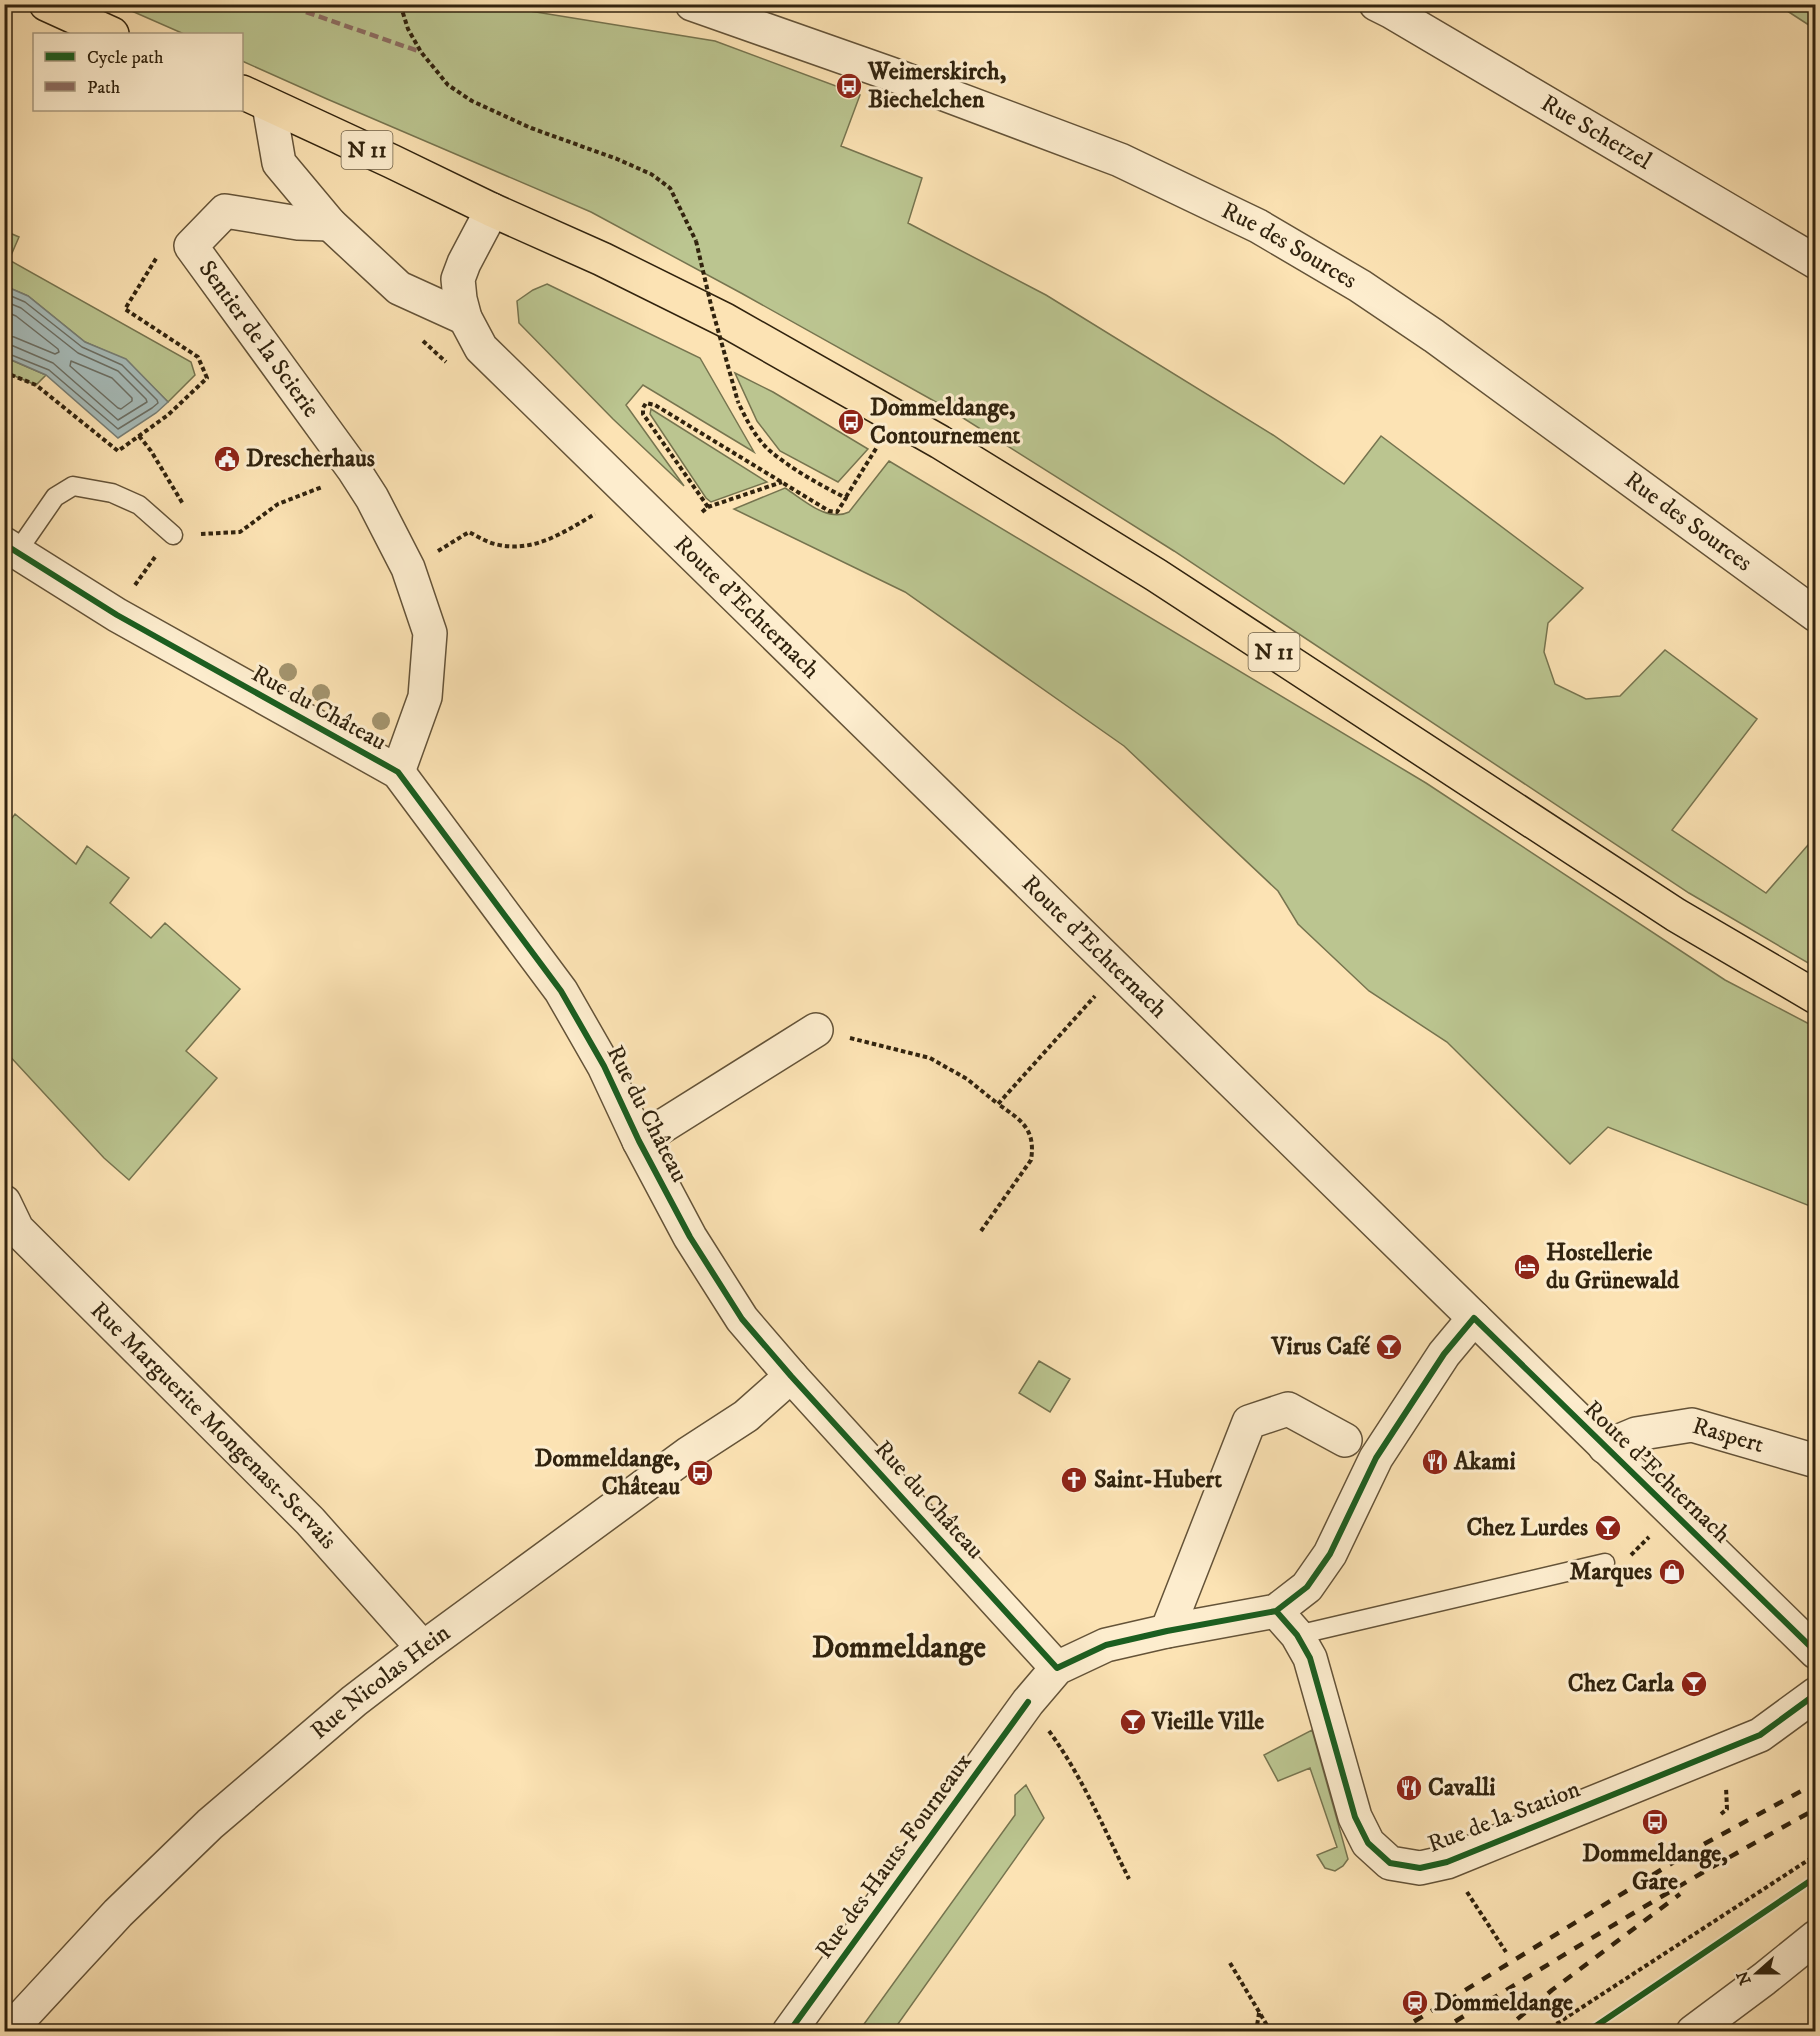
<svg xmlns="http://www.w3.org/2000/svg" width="1820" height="2036" font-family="'IM FELL DW Pica',serif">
	<rect width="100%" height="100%" fill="#fce3b4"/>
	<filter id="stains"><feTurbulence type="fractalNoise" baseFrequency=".00333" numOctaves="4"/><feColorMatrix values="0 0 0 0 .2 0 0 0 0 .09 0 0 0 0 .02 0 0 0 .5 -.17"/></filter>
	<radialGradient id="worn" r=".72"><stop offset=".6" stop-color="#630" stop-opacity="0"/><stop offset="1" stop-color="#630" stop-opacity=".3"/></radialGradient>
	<!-- green -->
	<path fill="#bbc590" stroke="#76744f" stroke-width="1.5" d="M118,5h375l222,36 145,54 -19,51 81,32 -14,45 138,72 227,140 71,49 37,-48 202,152 -35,35 -4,29 11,32 31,15 34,-3 45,-46 92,69 -85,111 94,63 49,-56v130l-126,-74 -515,-342 -222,-140 -211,-118 -150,-81 -264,-113 -85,-38v-27h-58z
		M1778,5h37v24z
		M5,231l14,6 -10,23 182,102 4,13 -27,27 -42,-42 -41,-18 -57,-46 -23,-10z
		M547,284l153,74 54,94 -111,-67 -17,20 58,81 -71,-67 -94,-96 -2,-22 16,-11z
		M4,357l42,18 -10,10 -31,-13z
		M735,373l38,19 95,57 -30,33 -58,-31 -23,-30z
		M651,409l116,73 -56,20 -5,-4 -56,-84z
		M889,461l537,322 299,197 90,47v181l-207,-81 -38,37 -123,-122 -78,-51 -71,-67 -20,-33 -154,-145 -219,-154 -171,-83 51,-21c18,11 42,35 64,24z
		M15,814l61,50 11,-18 42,32 -19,25 41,35 14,-15 75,66 -54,62 31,27 -88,102 -25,-22 -99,-107 -1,-222z
		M1039,1361l31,18 -20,33 -31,-19z
		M1312,1730l36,129 -5,7 -8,5 -10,-3 -8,-13 20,-8 -27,-79 -32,13 -14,-26z
		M1026,1785l18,33 -151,213h-34l156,-216v-20z"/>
	<!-- water -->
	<path fill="#a6bbb9" stroke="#777e75" stroke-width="1.5" d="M5,286l23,10 57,46 41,17 42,43 -12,11 -38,25 -72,-63 -41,-18z"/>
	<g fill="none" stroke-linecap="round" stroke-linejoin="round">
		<!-- shore -->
		<path stroke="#6c6f64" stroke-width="1.5" d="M4,293l21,9 57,45 40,18 35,35 1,3 -6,5 -34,21 -69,-59 -45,-18
			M4,301l17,7 57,45 40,18 28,28 1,3 -29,18 -65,-57 -42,-18 -7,-1
			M4,311l12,5 42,33 1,3 -4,2 -41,-17 -10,-2
			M71,361l41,17 20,20v3l-11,8 -3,-1 -48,-42z"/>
		<!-- service casing -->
		<g stroke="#645338" stroke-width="21">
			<path id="service" d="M17,552l38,-55 18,-11 39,7 27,12 34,30
				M1297,1635l308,-72"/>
		</g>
		<!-- minor casing -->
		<g stroke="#645338" stroke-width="36">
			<g id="minor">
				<path id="s1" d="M692,4l199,70 229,86 138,66 102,60 74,50 382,279"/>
				<path id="s2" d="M1376,4l16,8 424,250"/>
				<path d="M269,105l10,58 51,61 69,64 66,30"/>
				<path id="s3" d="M330,224l-32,-1 -73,-12 -34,35 163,224 18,28 36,70 22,65 -5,64 -27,75"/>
				<path d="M4,544l113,71 281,157 163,219 43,75 35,75 51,96 52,82 49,57 266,292"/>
				<path d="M639,1141l177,-111"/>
				<path id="s4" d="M4,1202l13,27 293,292 113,127"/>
				<path id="s5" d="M1605,1447l31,-13 56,-9 124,36"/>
				<path d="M1167,1631l82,-209 39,-13 57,31"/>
				<path id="s6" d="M8,2032l110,-119 92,-89 144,-123 69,-53 266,-195 57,-37 45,-40"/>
				<path d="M1693,2032l71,-53 52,-42"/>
			</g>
		</g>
		<!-- tertiary casing -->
		<g stroke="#645338" stroke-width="36">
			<g id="tertiary">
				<path id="s7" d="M492,210l-28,53 -6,16 2,20 5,19 16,30 1335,1304"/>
				<path d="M1276,1611l21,24 13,23 45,159 13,26 22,20 30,5 27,-6 313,-127 56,-41"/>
				<path d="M789,2032l239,-330 29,-34 49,-23 61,-14 109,-20 31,-24 23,-33 46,-96 68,-104 30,-36"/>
			</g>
		</g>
		<!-- primary casing -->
		<g stroke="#31230e" stroke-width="36">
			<path id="primary" d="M46,4l66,30
				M242,92l149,69 101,49 110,49 123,61 215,122 216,133 520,340 140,82"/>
		</g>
		<!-- path -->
		<path stroke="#31230e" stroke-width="4" stroke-dasharray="4.5 3" stroke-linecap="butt" d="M398,4l4,6
			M421,4l-19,6 6,19 13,23 27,33 24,16 59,27 86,31 34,15 19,14 26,53
			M458,4h67
			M423,341l23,21
			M4,372l32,13 82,66 50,-36 39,-37 -9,-21 -73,-48 32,-52
			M139,436l12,15 32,53
			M846,497l31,-50
			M708,507l-65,-93v-6l3,-5 9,2 174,106 8,1 9,-14c-26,-13 -55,-29 -77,-48 -14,-13 -23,-31 -31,-48
			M702,512l6,-5 74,-25
			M201,534l39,-2 38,-28 44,-17
			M438,551l31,-19c8,4 17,10 26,12 38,10 69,-12 100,-30
			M135,585l20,-28
			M850,1038l80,20 37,21 31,25 97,-108
			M981,1231l50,-71c5,-31 -10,-40 -33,-56
			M1631,1555l18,-18
			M1049,1731c33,45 55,98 80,148
			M1721,1814l6,-5 -1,-22
			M1467,1892l39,60
			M1230,1963l41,69
			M1256,2032l3,-19
			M1544,2032l272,-177"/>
		<!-- service -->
		<use href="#service" stroke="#fdedce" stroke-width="18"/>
		<!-- minor -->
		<use href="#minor" stroke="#fdedce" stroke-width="33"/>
		<!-- tertiary -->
		<use href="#tertiary" stroke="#fdedce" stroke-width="33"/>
		<!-- primary -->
		<use href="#primary" stroke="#fce3b4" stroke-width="33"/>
		<!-- rail -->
		<path stroke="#31230e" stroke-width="4.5" stroke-dasharray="10 10" stroke-linecap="butt" d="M1397,2032l298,-183 121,-66
			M1438,2032c125,-77 249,-153 378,-223
			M1502,2032l50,-42 128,-96"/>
		<!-- path-bridge -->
		<path stroke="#31230e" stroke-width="4" stroke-dasharray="4.5 3" stroke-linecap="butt" d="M696,241l15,64 27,97"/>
		<!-- quiet -->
		<path stroke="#8d6e63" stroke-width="4.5" stroke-dasharray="9 4.5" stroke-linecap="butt" d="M306,12l115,40"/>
		<!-- cycleway casing -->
		<g stroke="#fdedce" stroke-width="10">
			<path id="cycleway" d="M4,544l113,71 281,157 163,219 43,75 35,75 51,96 52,82 49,57 266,292 49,-23 61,-14 109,-20 31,-24 23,-33 46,-96 68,-104 30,-36 342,334
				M1276,1611l21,24 13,23 45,159 13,26 22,20 30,5 27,-6 313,-127 56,-41
				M789,2032l239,-330
				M1587,2032l229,-155"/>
		</g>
		<!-- cycleway -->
		<use href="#cycleway" stroke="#1b5e20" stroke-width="6"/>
	</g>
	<!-- trees -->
	<g fill="#a3946e">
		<circle cx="288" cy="672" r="9"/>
		<circle cx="321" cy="693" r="9"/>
		<circle cx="381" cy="721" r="9"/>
	</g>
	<!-- icons -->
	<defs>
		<g id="bus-disc" transform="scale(1.35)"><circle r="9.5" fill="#8f2418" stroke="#fdedce"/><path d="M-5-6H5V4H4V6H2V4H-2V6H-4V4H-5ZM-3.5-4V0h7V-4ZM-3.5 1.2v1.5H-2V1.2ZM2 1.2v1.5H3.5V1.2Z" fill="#fff"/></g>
		<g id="civic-disc" transform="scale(1.35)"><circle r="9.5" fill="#8f2418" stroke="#fdedce"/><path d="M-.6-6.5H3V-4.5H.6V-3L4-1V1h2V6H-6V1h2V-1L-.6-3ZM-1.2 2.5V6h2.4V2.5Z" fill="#fff"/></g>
		<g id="hotel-disc" transform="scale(1.35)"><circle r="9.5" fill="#8f2418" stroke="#fdedce"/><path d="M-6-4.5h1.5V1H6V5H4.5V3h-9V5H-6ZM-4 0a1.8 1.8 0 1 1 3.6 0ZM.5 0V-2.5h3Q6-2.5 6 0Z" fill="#fff"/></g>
		<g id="bar-disc" transform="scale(1.35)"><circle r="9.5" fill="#8f2418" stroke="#fdedce"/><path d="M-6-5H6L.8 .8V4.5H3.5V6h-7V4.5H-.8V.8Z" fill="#fff"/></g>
		<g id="restaurant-disc" transform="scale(1.35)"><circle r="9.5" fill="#8f2418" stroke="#fdedce"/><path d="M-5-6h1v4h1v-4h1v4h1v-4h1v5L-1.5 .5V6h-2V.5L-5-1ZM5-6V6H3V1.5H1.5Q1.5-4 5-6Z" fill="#fff"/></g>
		<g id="church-disc" transform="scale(1.35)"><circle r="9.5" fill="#8f2418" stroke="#fdedce"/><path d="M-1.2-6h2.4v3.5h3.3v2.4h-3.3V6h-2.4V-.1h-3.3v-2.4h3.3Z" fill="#fff"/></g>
		<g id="shop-disc" transform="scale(1.35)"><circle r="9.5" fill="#8f2418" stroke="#fdedce"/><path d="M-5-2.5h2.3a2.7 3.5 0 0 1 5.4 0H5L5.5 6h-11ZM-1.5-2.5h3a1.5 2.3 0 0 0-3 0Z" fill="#fff"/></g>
		<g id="station-disc" transform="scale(1.35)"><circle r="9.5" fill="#8f2418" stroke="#fdedce"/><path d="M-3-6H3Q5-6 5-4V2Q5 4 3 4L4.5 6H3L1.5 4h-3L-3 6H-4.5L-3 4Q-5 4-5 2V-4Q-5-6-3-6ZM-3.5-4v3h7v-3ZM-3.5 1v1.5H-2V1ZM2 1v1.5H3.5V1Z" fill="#fff"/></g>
	</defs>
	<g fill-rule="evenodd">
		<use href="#bus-disc" x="849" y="86"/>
		<use href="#bus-disc" x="851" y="422"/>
		<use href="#civic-disc" x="227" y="459"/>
		<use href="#hotel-disc" x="1527" y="1267"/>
		<use href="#bar-disc" x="1389" y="1347"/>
		<use href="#restaurant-disc" x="1435" y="1462"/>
		<use href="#bus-disc" x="700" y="1473"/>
		<use href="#church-disc" x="1074" y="1480"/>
		<use href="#bar-disc" x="1608" y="1528"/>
		<use href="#shop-disc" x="1672" y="1572"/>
		<use href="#bar-disc" x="1694" y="1684"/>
		<use href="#bar-disc" x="1133" y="1722"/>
		<use href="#restaurant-disc" x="1409" y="1788"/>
		<use href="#bus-disc" x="1655" y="1822"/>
		<use href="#station-disc" x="1415" y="2003"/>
	</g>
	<g text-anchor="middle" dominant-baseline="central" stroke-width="6" stroke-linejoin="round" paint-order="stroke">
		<!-- shield labels -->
		<g fill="#fdedce" stroke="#6e6048" stroke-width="1.5">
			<rect x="341.5" y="131" width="51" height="38" rx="4.5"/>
			<rect x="1248.5" y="633" width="51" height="38" rx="4.5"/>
		</g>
		<g font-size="22" font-weight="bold" fill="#31230e">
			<text x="367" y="150">N 11</text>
			<text x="1274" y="652">N 11</text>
		</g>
		<!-- poi labels -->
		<g font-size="24" font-weight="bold" fill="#31230e" stroke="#fdedce" text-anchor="start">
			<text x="868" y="72">Weimerskirch,<tspan x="868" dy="28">Biechelchen</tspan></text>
			<text x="870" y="408">Dommeldange,<tspan x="870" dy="28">Contournement</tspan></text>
			<text x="246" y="459">Drescherhaus</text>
			<text x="1546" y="1253">Hostellerie<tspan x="1546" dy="28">du Grünewald</tspan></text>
			<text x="1370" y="1347" text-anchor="end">Virus Café</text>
			<text x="680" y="1459" text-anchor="end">Dommeldange,<tspan x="680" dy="28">Château</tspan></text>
			<text x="1454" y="1462">Akami</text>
			<text x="1094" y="1480">Saint-Hubert</text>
			<text x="1588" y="1528" text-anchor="end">Chez Lurdes</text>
			<text x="1652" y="1572" text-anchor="end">Marques</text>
			<text x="1674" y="1684" text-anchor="end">Chez Carla</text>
			<text x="1152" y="1722">Vieille Ville</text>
			<text x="1428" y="1788">Cavalli</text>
			<text x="1655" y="1854" text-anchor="middle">Dommeldange,<tspan x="1655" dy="28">Gare</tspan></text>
			<text x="1434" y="2003">Dommeldange</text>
		</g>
		<!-- street labels -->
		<g font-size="24" fill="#31230e" stroke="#fdedce">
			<text stroke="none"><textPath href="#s2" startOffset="255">Rue Schetzel</textPath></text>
			<text stroke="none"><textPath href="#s1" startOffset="645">Rue des Sources</textPath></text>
			<text stroke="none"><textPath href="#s3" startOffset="270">Sentier de la Scierie</textPath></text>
			<text stroke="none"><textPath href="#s1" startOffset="1131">Rue des Sources</textPath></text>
			<text stroke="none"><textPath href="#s7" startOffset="522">Route d'Echternach</textPath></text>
			<text transform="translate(319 708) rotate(29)">Rue du Château</text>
			<text stroke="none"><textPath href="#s7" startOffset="1008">Route d'Echternach</textPath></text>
			<text transform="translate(647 1114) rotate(63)">Rue du Château</text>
			<text stroke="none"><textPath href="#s4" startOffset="308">Rue Marguerite Mongenast-Servais</textPath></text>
			<text stroke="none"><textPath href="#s5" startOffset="128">Raspert</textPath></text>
			<text transform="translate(1657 1472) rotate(44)">Route d'Echternach</text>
			<text transform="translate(929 1500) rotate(48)">Rue du Château</text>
			<text stroke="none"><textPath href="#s6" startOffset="512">Rue Nicolas Hein</textPath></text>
			<text transform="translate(1504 1817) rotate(-21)">Rue de la Station</text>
			<text transform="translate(894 1856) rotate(-54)">Rue des Hauts-Fourneaux</text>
		</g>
		<!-- district labels -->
		<g font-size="30" font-weight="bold" fill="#31230e" stroke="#fdedce">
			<text x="899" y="1648">Dommeldange</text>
		</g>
	</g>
	<!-- margin -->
	<rect width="1820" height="2036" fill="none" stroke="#fce3b4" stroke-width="24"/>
	<rect x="6" y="6" width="1808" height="2024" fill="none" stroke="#31230e" stroke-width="3"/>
	<rect x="12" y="12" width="1796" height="2012" fill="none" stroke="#31230e" stroke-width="1.5"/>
	<!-- legend -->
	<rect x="33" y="33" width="210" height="78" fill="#fdedce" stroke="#ab9c81" stroke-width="1.5"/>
	<rect x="45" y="52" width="30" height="9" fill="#1b5e20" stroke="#ab9c81" stroke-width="1.5"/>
	<text x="87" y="63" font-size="18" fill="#31230e">Cycle path</text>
	<rect x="45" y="82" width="30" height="9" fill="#8d6e63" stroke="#ab9c81" stroke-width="1.5"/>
	<text x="87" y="93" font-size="18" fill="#31230e">Path</text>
	<!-- north arrow -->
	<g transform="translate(1757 1973) rotate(249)" stroke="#fdedce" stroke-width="4.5" paint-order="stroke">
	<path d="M0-4.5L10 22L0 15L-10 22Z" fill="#31230e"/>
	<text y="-9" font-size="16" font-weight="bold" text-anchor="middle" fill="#31230e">N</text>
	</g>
	<rect width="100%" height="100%" filter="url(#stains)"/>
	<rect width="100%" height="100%" fill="url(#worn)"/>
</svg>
